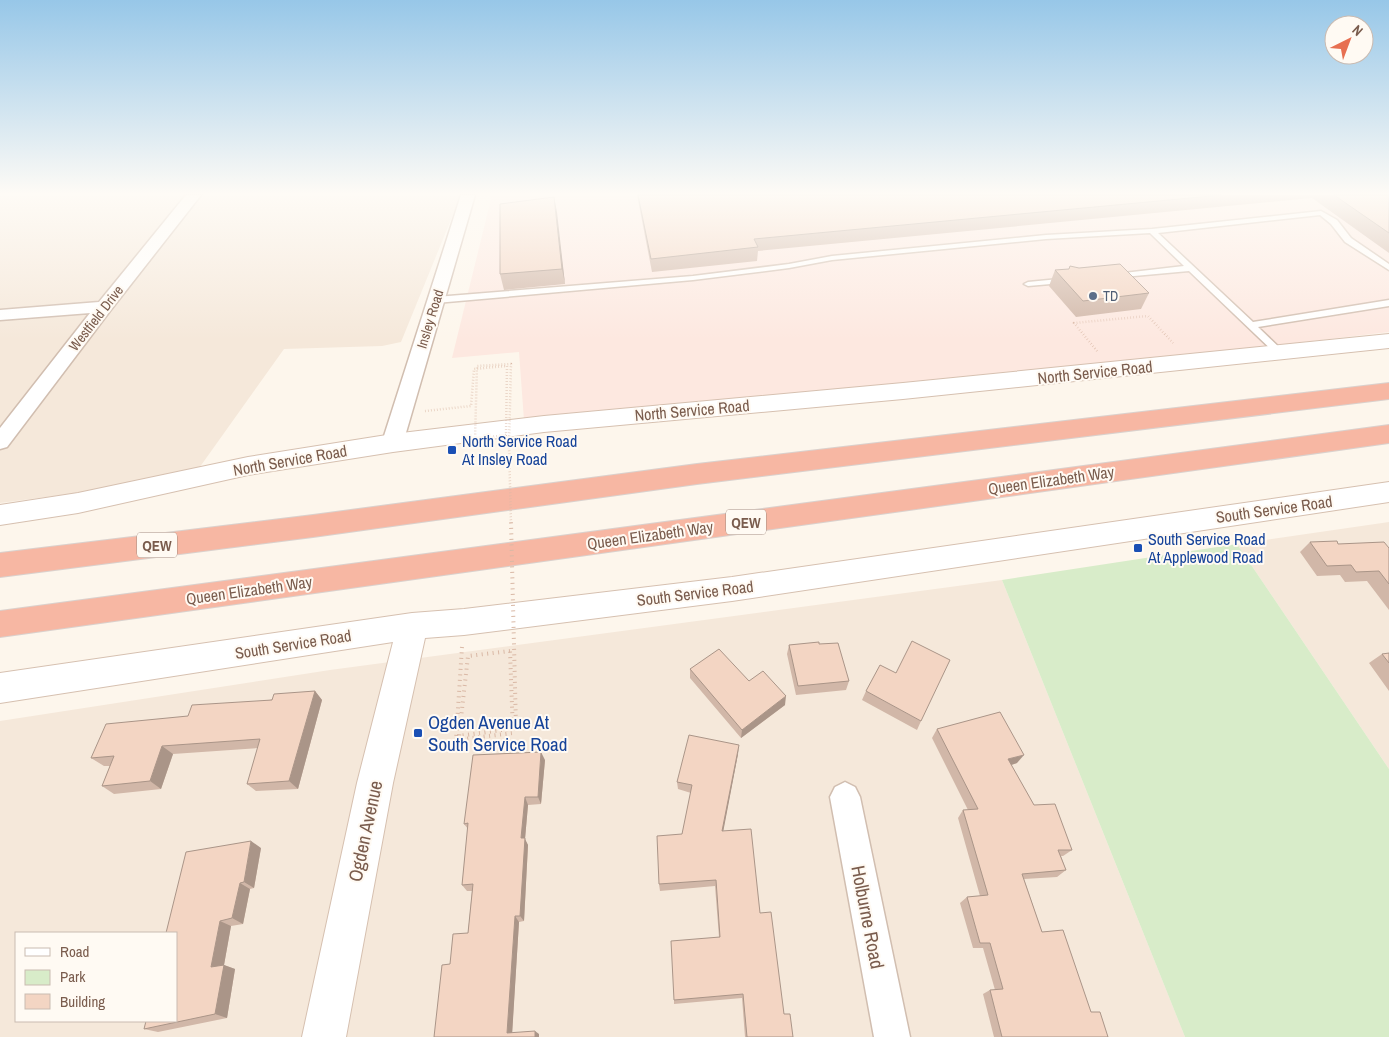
<svg xmlns="http://www.w3.org/2000/svg" width="1389" height="1037" font-family="'Archivo Narrow',sans-serif">
	<rect width="100%" height="100%" fill="#fdf6ec"/>
	<!-- residential -->
	<path fill="#f5e8da" fill-rule="evenodd" d="M0,195h461l-60,147 -19,4 -98,3 -92,129 -192,25z
		M1389,522v247l-152,-225z
		M1002,580l183,457h-1185v-316l330,-51zM16,933h160v88h-160z"/>
	<!-- commercial -->
	<path fill="#fde8e0" d="M492,195h897v137l-864,102 -6,-82 -67,6z"/>
	<!-- green -->
	<path fill="#d8ecc9" d="M1237,544l152,225v268h-204l-183,-457z"/>
	<g fill="none" stroke-linecap="round" stroke-linejoin="round">
		<!-- lane casing -->
		<g stroke="#d1beb0" stroke-width="3">
			<path id="lane" d="M1321,211l16,9 14,18 38,26v6l-44,-28 -14,-18 -11,-9 -162,18 95,89 136,-22v6l-131,21 25,24 2,2 -5,3 -3,-1 -88,-84 -77,7 -1,-2 4,-2 69,-8 -34,-33 -104,6 -214,21 -43,8 -96,12 -257,23 -4,-3 4,-3 257,-21 96,-12 43,-8 214,-21 106,-6z
				M1059,279h3v4l-34,3 -4,-2 4,-2z"/>
		</g>
		<!-- street casing -->
		<g stroke="#d1beb0" stroke-width="3">
			<path id="street" d="M186,195h15l-91,116 -103,136 -7,2v-21l90,-115 -90,7v-10l99,-8z
				M461,195h14l-72,248 -3,5 -7,2 -7,-2 -3,-5 1,-7z
				M845,782l10,5 5,10 50,240h-36l-44,-240 5,-10z"/>
		</g>
		<!-- secondary casing -->
		<g stroke="#d6c0b0" stroke-width="2">
			<path id="secondary" d="M1389,334v14l-486,51 -359,33 -151,20 -145,23 -170,38 -78,12v-20l78,-12 170,-36 145,-23 151,-18 359,-33z
				M1389,482v20l-657,99 -268,34 -39,3 -32,145 -47,254h-44l55,-254 36,-141 -393,61v-30l412,-60 52,-4 268,-32z"/>
		</g>
		<!-- highway casing -->
		<g stroke="#dad1cd" stroke-width="2">
			<path id="highway" d="M1389,383v16l-692,85 -384,53 -313,40v-24l313,-38 384,-51z
				M1389,425v18l-1389,194v-26z"/>
		</g>
		<!-- path-far1 -->
		<path stroke="#d9b8a5" stroke-width="2.5" stroke-dasharray="0.5 2.5" stroke-linecap="butt" d="M1097,351l-23,-28 74,-7 25,27
			M425,411l46,-5 3,-37 33,-3"/>
		<!-- path -->
		<path stroke="#d9b8a5" stroke-width="4" stroke-dasharray="1 4.5" stroke-linecap="butt" d="M462,647l-6,93 57,-7 -3,-82"/>
		<!-- lane -->
		<use href="#lane" fill="#fff" fill-rule="evenodd"/>
		<!-- street -->
		<use href="#street" fill="#fff" fill-rule="evenodd"/>
		<!-- secondary -->
		<use href="#secondary" fill="#fff" fill-rule="evenodd"/>
		<!-- highway -->
		<use href="#highway" fill="#f7b7a3" fill-rule="evenodd"/>
		<!-- path-bridge-far1 -->
		<path stroke="#d9b8a5" stroke-width="2.5" stroke-dasharray="0.5 2.5" stroke-linecap="butt" d="M507,366l-1,69 -31,4 2,-73 34,-2 -2,82 2,78"/>
		<!-- path-bridge -->
		<path stroke="#d9b8a5" stroke-width="4" stroke-dasharray="1 4.5" stroke-linecap="butt" d="M510,651l-42,5 -9,80 57,-8 -5,-206"/>
	</g>
	<!-- wall -->
	<path fill="#d1b7a8" d="M637,195h752v58l-77,-55 -554,53 -1,10 -105,11z
		M554,197l11,87 -61,6 -4,-16z
		M1055,270l94,23 -8,16 -65,8 -27,-31z
		M1310,542l79,6v62l-22,-29 -22,1 -5,-7 -23,1 -17,-24z
		M819,644l30,37 -3,9 -50,5 -9,-41 2,-9z
		M1389,653v38l-20,-28 13,-9z
		M690,669l59,12 36,24 -44,33 -51,-60z
		M315,691l7,9 -24,89 -42,2 -9,-7 11,-36 -85,6 -12,35 -47,5 -12,-8 8,-20h-6l-13,-8 97,-42z
		M866,691l55,30 -4,9 -55,-30z
		M937,729l80,34 -6,2 23,40 38,45 -9,6h-2l5,14 -9,7 -33,2 18,53 49,80 17,25h-114l-11,-43 7,-4h5l-12,-42h-10l-13,-45 7,-6 13,-1 -22,-78 5,-8h5l-36,-72z
		M738,754l-15,77 37,82 24,101 9,23h-48l-3,-39 -68,6v-4l45,-63 -4,-51 -55,5 -1,-7 23,-50 9,-41 -13,-4 -1,-7z
		M545,760l-4,44 -13,1 -3,34 3,6 -4,76 -5,1 -7,111 27,1 -105,3 16,-73 18,-31 4,-42h-5l-5,-6 6,-56 -4,-5z
		M261,848l-7,40 -4,1 -7,35 -12,2 -7,39 11,4 -8,49 -69,14 -14,-3 32,-96z"/>
	<!-- shaded-wall -->
	<path fill="#aa9588" d="M554,197l3,15 8,72 -3,-15z
		M315,691l7,9 -24,89 -9,-8z
		M786,696l-1,9 -44,33 1,-8z
		M739,745l-1,9 -16,84v-7z
		M162,746l11,8 -12,35 -11,-8z
		M541,752l4,8 -4,44 -3,-7z
		M1024,755l-7,8 -15,5 6,-9z
		M525,797l3,8 -3,34 3,6 -4,76 -4,-5 1,-78z
		M251,841l10,7 -7,40 -10,-6z
		M240,883l10,6 -7,35 -11,-6z
		M515,916l4,6 -7,114 -5,-3z
		M220,921l11,5 -7,39 11,4 -8,49 -12,-4 -4,-47z
		M535,1031l4,3v3h-4z"/>
	<!-- building -->
	<path fill="#f3d5c3" stroke="#aa9588" d="M638,195h584l-468,44 4,8 -107,12z
		M1334,195h55v38z
		M554,197l8,72 -62,5v-70z
		M1120,264l29,29 -66,8 -28,-31 14,-1 1,-3 9,2z
		M1337,541l1,3 46,-2 5,6v36l-10,-13 -23,1 -5,-7 -24,1 -17,-24z
		M912,641l38,19 -29,61 -55,-30 14,-26 16,8z
		M819,642v2l19,-1 11,38 -51,5 -9,-41z
		M719,649l30,32 14,-10 23,25 -44,34 -52,-61z
		M1389,653v10l-7,-9z
		M315,691l-26,90 -42,3 13,-45 -98,7 -12,35 -48,5 12,-30 -23,2 15,-34 82,-8 4,-11 80,-5 2,-6z
		M1000,712l24,43 -16,4 26,46 21,-1 17,46h-14l8,20 -44,4 20,58 21,-2 28,82h9l8,25h-106l-12,-47 13,-1 -13,-46h-10l-13,-46 21,-2 -25,-85 15,-1 -41,-80z
		M689,735l50,10 -17,86 29,-2 9,84 11,-1 13,102h6l3,23h-46l-4,-43 -69,6 -3,-59 49,-4 -4,-57 -57,4 -2,-48 25,-2 10,-49 -15,-3z
		M541,752l-3,45h-13l-4,41h4l-5,78h-5l-8,117 28,-2v6h-101l8,-72 8,-1 3,-30 15,-1 5,-49 -11,1 6,-62 -4,1 9,-69z
		M251,841l-7,41 -4,1 -8,35 -12,3 -9,46 13,-2 -9,49 -71,15 2,-8h30v-88h-10l20,-81z"/>
	<!-- sky -->
	<linearGradient id="sky" x2="0" y2="1"><stop stop-color="#97c7e8"/><stop offset="0.57" stop-color="#fefbf6"/><stop offset="1" stop-color="#fefbf6" stop-opacity="0"/></linearGradient>
	<rect width="1389" height="340" fill="url(#sky)"/>
	<!-- markers -->
	<circle fill="#5c6f8a" stroke="#fffaf3" stroke-width="2" cx="1093" cy="296" r="5"/>
	<g fill="#1a4fb4" stroke="#fffaf3" stroke-width="2">
		<rect x="447" y="445" width="10" height="10" rx="2.5"/>
		<rect x="1133" y="543" width="10" height="10" rx="2.5"/>
		<rect x="413" y="728" width="10" height="10" rx="2.5"/>
	</g>
	<g text-anchor="middle" dominant-baseline="central" stroke-width="4" stroke-linejoin="round" paint-order="stroke">
		<!-- far-service labels -->
		<g font-size="14" fill="#4e5e75" stroke="#fffaf3" text-anchor="start">
			<text x="1103" y="296">TD</text>
		</g>
		<!-- far-street labels -->
		<g font-size="14" fill="#7a5c4d" stroke="#fffaf3">
			<text transform="translate(96 318) rotate(-52)">Westfield Drive</text>
			<text transform="translate(430 319) rotate(-73)">Insley Road</text>
		</g>
		<!-- shield labels -->
		<g fill="#fffaf3" stroke="#a28b7f" stroke-width="1">
			<rect x="726" y="509.5" width="40" height="25" rx="4"/>
			<rect x="137" y="532.5" width="40" height="25" rx="4"/>
		</g>
		<g font-size="15" font-weight="bold" fill="#7a5c4d">
			<text x="746" y="522">QEW</text>
			<text x="157" y="545">QEW</text>
		</g>
		<!-- street labels -->
		<g font-size="16" fill="#7a5c4d" stroke="#fffaf3">
			<text transform="translate(1095 372) rotate(-6)">North Service Road</text>
			<text transform="translate(692 410) rotate(-5)">North Service Road</text>
			<text transform="translate(290 460) rotate(-10)">North Service Road</text>
			<text transform="translate(1051 480) rotate(-8)">Queen Elizabeth Way</text>
			<text transform="translate(1274 509) rotate(-8)">South Service Road</text>
			<text transform="translate(650 535) rotate(-8)">Queen Elizabeth Way</text>
			<text transform="translate(249 590) rotate(-8)">Queen Elizabeth Way</text>
			<text transform="translate(695 593) rotate(-7)">South Service Road</text>
			<text transform="translate(293 644) rotate(-9)">South Service Road</text>
		</g>
		<!-- transit labels -->
		<g font-size="16" fill="#164399" stroke="#fffaf3" text-anchor="start">
			<text x="462" y="441">North Service Road<tspan x="462" dy="18">At Insley Road</tspan></text>
			<text x="1148" y="539">South Service Road<tspan x="1148" dy="18">At Applewood Road</tspan></text>
		</g>
		<!-- near-transit labels -->
		<g font-size="19" fill="#164399" stroke="#fffaf3" text-anchor="start">
			<text x="428" y="722">Ogden Avenue At<tspan x="428" dy="22">South Service Road</tspan></text>
		</g>
		<!-- near-street labels -->
		<g font-size="19" fill="#7a5c4d" stroke="#fffaf3">
			<text transform="translate(365 831) rotate(-78)">Ogden Avenue</text>
			<text transform="translate(868 917) rotate(79)">Holburne Road</text>
		</g>
	</g>
	<!-- legend -->
	<rect x="15" y="932" width="162" height="90" fill="#fffaf3" stroke="#cabbb1"/>
	<rect x="25" y="948" width="25" height="8" fill="#ffffff" stroke="#cabbb1"/>
	<text x="60" y="957" font-size="15" fill="#7a5c4d">Road</text>
	<rect x="25" y="970" width="25" height="15" fill="#d8ecc9" stroke="#cabbb1"/>
	<text x="60" y="982" font-size="15" fill="#7a5c4d">Park</text>
	<rect x="25" y="994" width="25" height="15" fill="#f3d5c3" stroke="#cabbb1"/>
	<text x="60" y="1007" font-size="15" fill="#7a5c4d">Building</text>
	<!-- north arrow -->
	<g transform="translate(1349 40) rotate(42)"><circle r="24" fill="#fffaf3" stroke="#cabbb1"/>
	<path d="M0-4L9 19L0 12L-9 19Z" fill="#e76f51"/>
	<text y="-8" font-size="14" font-weight="bold" text-anchor="middle" fill="#7a5c4d">N</text>
	</g>
</svg>
